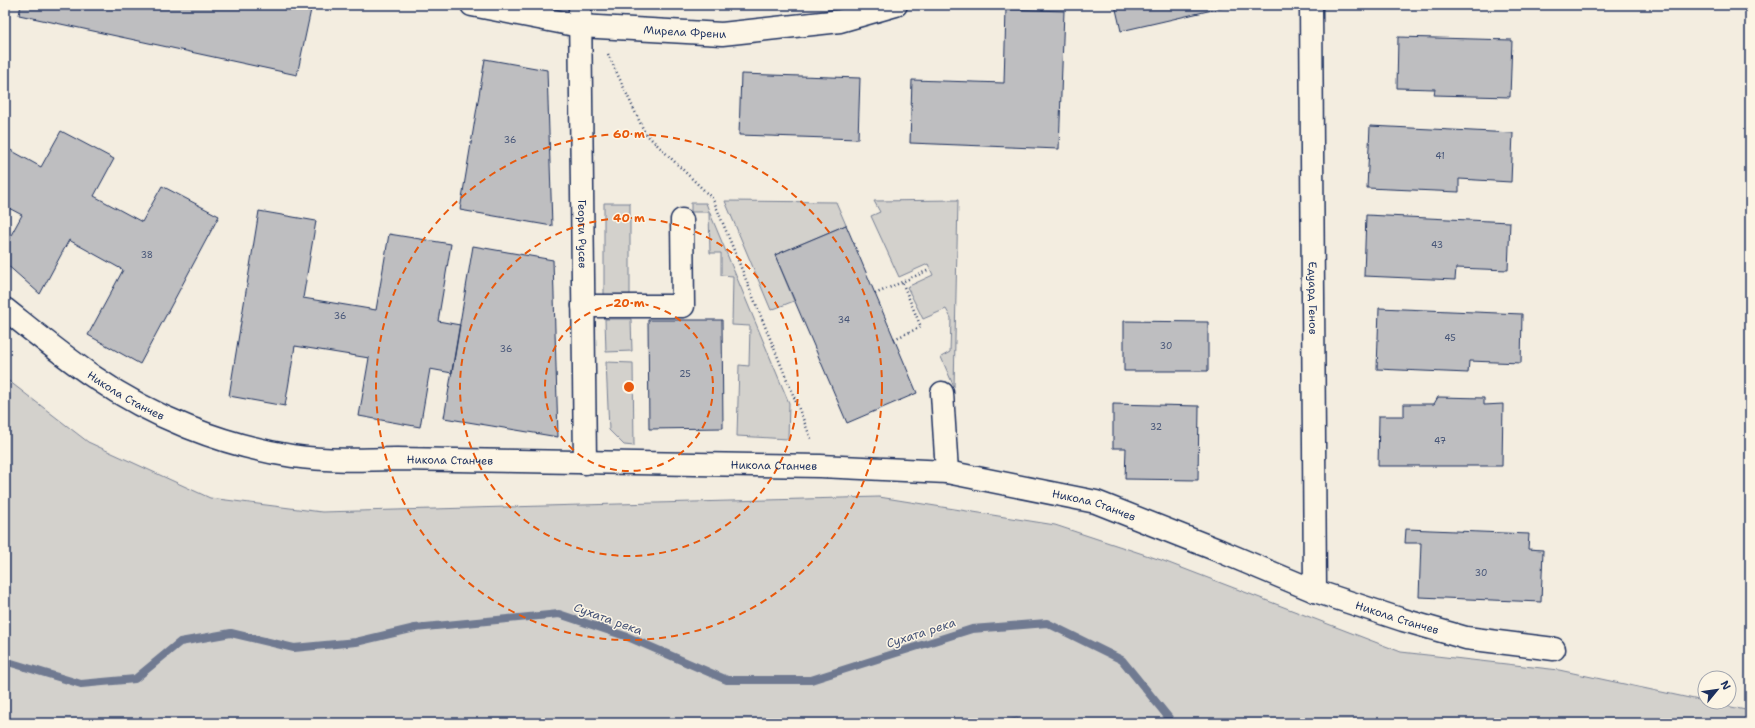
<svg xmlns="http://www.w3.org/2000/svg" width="1755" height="728" font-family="'Shantell Sans',sans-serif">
	<rect width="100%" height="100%" fill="#f3ede0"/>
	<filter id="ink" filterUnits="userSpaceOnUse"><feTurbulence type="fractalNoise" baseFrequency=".025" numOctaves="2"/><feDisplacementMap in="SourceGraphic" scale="8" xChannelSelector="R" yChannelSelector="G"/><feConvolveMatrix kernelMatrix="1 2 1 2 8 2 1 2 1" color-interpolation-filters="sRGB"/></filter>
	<g filter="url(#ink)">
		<!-- green -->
		<path fill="#d3d1cc" stroke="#778095" d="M958,200l-4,187 -13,-30 9,-5 1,-34 -5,-9 -23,10 -16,-32 26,-12 -5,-11 -29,13 -28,-61 9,-4 -6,-11z
			M725,201l111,1 10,23 -71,30 19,46 -23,9z
			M604,203h26v93l-26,1z
			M691,203h15l3,8 80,192 -1,36 -51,-3 2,-71 10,1 1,-40 -18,-1 1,-49 -12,-1v-22h-11l-1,-41h-18z
			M605,319h26l1,32 -26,1z
			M606,362l27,1 1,83 -10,-1 -15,-15z
			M5,378l83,64 122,56 112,14 557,-15 176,28 106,35 240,92 158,18 191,41v12h-726l-7,-5 -23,5h-989z"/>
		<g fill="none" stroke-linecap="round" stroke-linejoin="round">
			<!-- stream -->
			<path stroke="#707a91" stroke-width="8" d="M5,661l76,23 54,-5 45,-37 51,-9 63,15 62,-6 59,-14 144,-14 69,23 99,43h84l161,-51 75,-6 75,37 47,58 1,5"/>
		</g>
		<!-- building -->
		<path fill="#bebec0" stroke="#1b2f5e" d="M21,5h291l-15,70 -278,-60z
			M1115,5h119l-113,26z
			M1006,9l58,2 -5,138 -149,-6 2,-63 92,3z
			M1398,37l114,3 -2,57 -76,-2 1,-6 -38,-1z
			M485,59l62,11 5,156 -92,-16z
			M741,74l119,4 -2,61 -119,-4z
			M1370,126l143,7 -2,49 -52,-3v13l-92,-4z
			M61,131l53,28 -20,37 48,26 20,-36 57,30 -79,148 -52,-29 35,-65 -54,-30 -29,54 -35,-31v-17l17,-31 -17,-9v-59l36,20z
			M259,211l57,10 -13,77 73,12 13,-76 62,10 -13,77 22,4 -8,48 -22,-4 -10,58 -61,-11 10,-58 -74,-12 -10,60 -56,-10z
			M1366,215l144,7 -2,48 -52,-2 -1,12 -91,-4z
			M846,225l71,168 -70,30 -72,-168z
			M473,246l80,14 5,177 -114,-19z
			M1379,308l143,6 -1,49 -52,-2 -1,12 -91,-4z
			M648,320h74l1,108 -74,1z
			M1124,321l84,1v49h-84z
			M1438,397l46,1v7l19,-1 -1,62h-124l1,-50h25v-12h30z
			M1113,404l86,2 -1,74 -73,-1 1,-31h-13z
			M1406,529l123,5 -1,15 15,1 -2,52 -122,-5 2,-54h-16z"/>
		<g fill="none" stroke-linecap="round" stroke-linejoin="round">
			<!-- minor casing -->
			<g stroke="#1b2f5e" stroke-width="25">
				<g id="minor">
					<path id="s1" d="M472,5l108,21 142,8 118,-13 56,-16"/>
					<path id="s2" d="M580,5l5,458"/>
					<path id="s3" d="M1311,5l4,586"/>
					<path d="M583,306h100l-1,-86"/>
					<path id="s4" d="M5,309c29,23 58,47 89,68 58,40 128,68 198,79 34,5 71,4 105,3l423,7 127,6 149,30 124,49 95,40 88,29 63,18 88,11"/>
					<path d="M942,393l5,79"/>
				</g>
			</g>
			<!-- path -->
			<path stroke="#1b2f5e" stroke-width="2.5" stroke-dasharray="1 3" stroke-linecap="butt" d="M608,54l37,79 68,66 99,242
				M875,294l54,-24
				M894,339l27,-12 -19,-45"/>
			<!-- minor -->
			<use href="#minor" stroke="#fcf5e5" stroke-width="22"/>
		</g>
	</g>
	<!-- distance rings -->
	<g fill="none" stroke="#e8590c" stroke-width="2" stroke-dasharray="7 5">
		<circle cx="629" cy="387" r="84"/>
		<circle cx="629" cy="387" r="169"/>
		<circle cx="629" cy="387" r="253"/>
	</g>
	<g text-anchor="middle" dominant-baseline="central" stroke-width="3" stroke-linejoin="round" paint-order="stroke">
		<!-- number labels -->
		<g font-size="9" fill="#445376">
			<text x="510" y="140">36</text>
			<text x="1440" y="156">41</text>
			<text x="1437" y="245">43</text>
			<text x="147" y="255">38</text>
			<text x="340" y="316">36</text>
			<text x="844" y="320">34</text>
			<text x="1450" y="338">45</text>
			<text x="1166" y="346">30</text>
			<text x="506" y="349">36</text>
			<text x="685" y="374">25</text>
			<text x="1156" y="427">32</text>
			<text x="1440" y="441">47</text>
			<text x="1481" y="573">30</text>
		</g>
		<!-- street labels -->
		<g font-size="11" fill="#1b2f5e" stroke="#fcf5e5">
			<text stroke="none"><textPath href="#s1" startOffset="215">Мирела Френи</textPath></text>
			<text stroke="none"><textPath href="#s2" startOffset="229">Георги Русев</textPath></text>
			<text stroke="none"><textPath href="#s3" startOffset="293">Едуард Генов</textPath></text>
			<text stroke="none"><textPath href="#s4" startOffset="149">Никола Станчев</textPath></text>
			<text stroke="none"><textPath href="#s4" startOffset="485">Никола Станчев</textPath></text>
			<text stroke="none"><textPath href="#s4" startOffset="809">Никола Станчев</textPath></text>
			<text stroke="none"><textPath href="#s4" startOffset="1133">Никола Станчев</textPath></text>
			<text stroke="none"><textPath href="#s4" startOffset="1457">Никола Станчев</textPath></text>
		</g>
		<!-- water labels -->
		<g font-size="12" font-style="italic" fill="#465478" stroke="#fcf5e5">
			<text transform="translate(608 619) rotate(20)">Сухата река</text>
			<text transform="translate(921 633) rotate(-18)">Сухата река</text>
		</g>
	</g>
	<circle cx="629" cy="387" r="6" fill="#e8590c" stroke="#fcf5e5" stroke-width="2"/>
	<g font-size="12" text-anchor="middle" font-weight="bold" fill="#e8590c" stroke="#fcf5e5" stroke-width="3" stroke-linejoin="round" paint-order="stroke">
		<text x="629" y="138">60 m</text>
		<text x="629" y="222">40 m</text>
		<text x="629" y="307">20 m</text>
	</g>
	<!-- margin -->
	<rect width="1755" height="728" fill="none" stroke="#fcf5e5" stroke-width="20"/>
	<rect x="10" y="10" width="1735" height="708" fill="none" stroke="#1b2f5e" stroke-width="1.5" filter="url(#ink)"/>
	<!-- north arrow -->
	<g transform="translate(1717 690) rotate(61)"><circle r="19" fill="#fcf5e5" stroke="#a2a6af"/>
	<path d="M0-3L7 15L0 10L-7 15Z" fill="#1b2f5e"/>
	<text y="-6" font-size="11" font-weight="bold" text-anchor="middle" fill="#1b2f5e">N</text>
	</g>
</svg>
